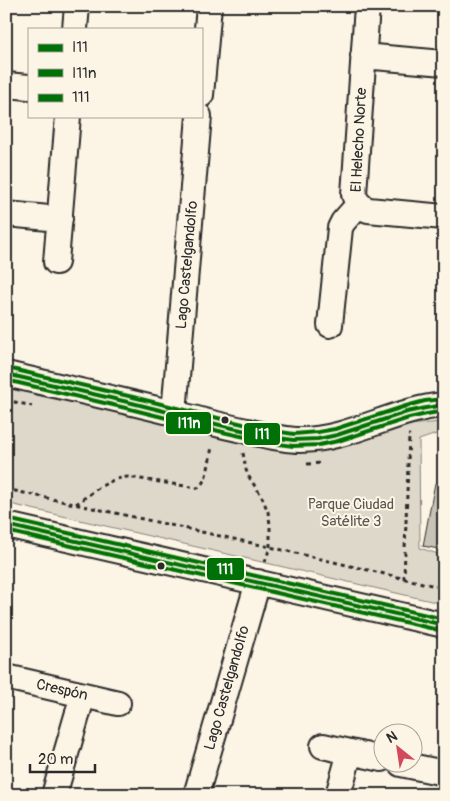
<svg xmlns="http://www.w3.org/2000/svg" width="450" height="801" font-family="Pangolin,sans-serif">
	<rect width="100%" height="100%" fill="#fcf5e5"/>
	<filter id="ink" filterUnits="userSpaceOnUse"><feTurbulence type="fractalNoise" baseFrequency=".02" numOctaves="2"/><feDisplacementMap in="SourceGraphic" scale="10" xChannelSelector="R" yChannelSelector="G"/><feConvolveMatrix kernelMatrix="1 2 1 2 8 2 1 2 1" color-interpolation-filters="sRGB"/></filter>
	<g filter="url(#ink)">
		<!-- green -->
		<path fill="#ded8ca" stroke="#84827a" d="M6,381l249,58 186,-17 1,10 -23,8 1,108 24,8v48l-438,-101z"/>
		<!-- building -->
		<path fill="#c8c3b7" stroke="#2b2b2b" d="M435,483l9,1v66l-21,-4z"/>
		<g fill="none" stroke-linecap="round" stroke-linejoin="round">
			<!-- minor casing -->
			<g stroke="#2b2b2b" stroke-width="28">
				<path id="minor" d="M367,6l-13,188c2,8 6,12 14,16l76,7
					M75,29l2,-23
					M363,56l81,7
					M6,85l23,2
					M201,95l8,-89
					M6,214l54,5
					M56,262l12,-146
					M330,325l10,-97 3,-6 16,-18
					M6,374c56,13 112,25 167,39 25,6 49,13 74,18 17,4 35,9 53,9 50,0 94,-31 144,-35
					M174,413l25,-297
					M6,525l438,100
					M6,677l112,26
					M323,746l59,13
					M401,764l43,9
					M54,795l29,-100
					M196,795l62,-213
					M338,795l12,-43"/>
			</g>
			<!-- path -->
			<path stroke="#2b2b2b" stroke-width="3" stroke-dasharray="4 4" stroke-linecap="butt" d="M6,400l26,6
				M243,453l3,17 3,7 13,20 6,15 2,12v23l-5,15
				M307,464l14,-1
				M6,489l264,58 174,41
				M76,504c16,-11 32,-26 52,-27l70,11c10,-7 12,-31 14,-42
				M404,579l5,-144h-1"/>
			<!-- minor -->
			<use href="#minor" stroke="#fcf5e5" stroke-width="24"/>
			<!-- bus-1 casing -->
			<g stroke="#fcf5e5" stroke-width="8">
				<path id="bus-1" d="M6,374l126,29 96,24 45,10 20,3 25,-1 19,-4 70,-23 19,-4 18,-3
					M6,525l438,100"/>
			</g>
			<!-- bus-2 casing -->
			<g stroke="#fcf5e5" stroke-width="8">
				<path id="bus-2" d="M6,380l124,29 97,24 45,10 21,3 26,-1 19,-4 71,-23 18,-4 17,-3
					M6,531l437,100"/>
			</g>
			<!-- bus-3 casing -->
			<g stroke="#fcf5e5" stroke-width="8">
				<path id="bus-3" d="M7,368l126,29 97,24 44,10 20,3 24,-2 17,-3 71,-23 19,-5 18,-2
					M7,519l437,100"/>
			</g>
			<!-- bus-1 -->
			<use href="#bus-1" stroke="#007106" stroke-width="4"/>
			<!-- bus-2 -->
			<use href="#bus-2" stroke="#007106" stroke-width="4"/>
			<!-- bus-3 -->
			<use href="#bus-3" stroke="#007106" stroke-width="4"/>
		</g>
	</g>
	<!-- markers -->
	<g fill="#2b2b2b" stroke="#fcf5e5" stroke-width="2">
		<circle cx="225" cy="420" r="4.5"/>
		<circle cx="161" cy="566" r="4.5"/>
	</g>
	<g text-anchor="middle" dominant-baseline="central" stroke-width="4" stroke-linejoin="round" paint-order="stroke">
		<!-- street labels -->
		<g font-size="15" fill="#2b2b2b" stroke="#fcf5e5">
			<text transform="translate(359 140) rotate(-87)">El Helecho Norte</text>
			<text transform="translate(187 265) rotate(-85)">Lago Castelgandolfo</text>
			<text transform="translate(227 688) rotate(-74)">Lago Castelgandolfo</text>
			<text transform="translate(62 690) rotate(13)">Crespón</text>
		</g>
		<!-- park labels -->
		<g font-size="15" fill="#585653" stroke="#fcf5e5">
			<text x="351" y="504">Parque Ciudad<tspan x="351" dy="17">Satélite 3</tspan></text>
		</g>
	</g>
	<g stroke="#fcf5e5" stroke-width="2">
		<rect x="165" y="411" width="47" height="24" rx="5" fill="#007106"/>
		<rect x="243" y="422" width="38" height="24" rx="5" fill="#007106"/>
		<rect x="206" y="557" width="39" height="24" rx="5" fill="#007106"/>
	</g>
	<g font-size="14" text-anchor="middle" font-weight="bold" fill="#fff">
		<text x="189" y="428">I11n</text>
		<text x="262" y="439">I11</text>
		<text x="225" y="574">111</text>
	</g>
	<!-- margin -->
	<rect width="450" height="801" fill="none" stroke="#fcf5e5" stroke-width="25"/>
	<rect x="12" y="12" width="425" height="776" fill="none" stroke="#2b2b2b" stroke-width="2" filter="url(#ink)"/>
	<!-- legend -->
	<rect x="28" y="28" width="175" height="90" fill="#fcf5e5" stroke="#a8a49b"/>
	<rect x="38" y="44" width="25" height="8" fill="#007106" stroke="#a8a49b"/>
	<text x="72" y="52" font-size="15" fill="#2b2b2b">I11</text>
	<rect x="38" y="69" width="25" height="8" fill="#007106" stroke="#a8a49b"/>
	<text x="72" y="78" font-size="15" fill="#2b2b2b">I11n</text>
	<rect x="38" y="94" width="25" height="8" fill="#007106" stroke="#a8a49b"/>
	<text x="72" y="102" font-size="15" fill="#2b2b2b">111</text>
	<!-- north arrow -->
	<g transform="translate(398 748) rotate(330)"><circle r="24" fill="#fcf5e5" stroke="#a8a49b"/>
	<path d="M0-4L9 19L0 12L-9 19Z" fill="#d1495b"/>
	<text y="-8" font-size="14" font-weight="bold" text-anchor="middle" fill="#2b2b2b">N</text>
	</g>
	<!-- scale -->
	<path d="M30 764v8h65v-8" fill="none" stroke="#2b2b2b" stroke-width="2.5"/>
	<text x="38" y="764" font-size="15" fill="#2b2b2b" stroke="#fcf5e5" stroke-width="4" paint-order="stroke">20 m</text>
</svg>
